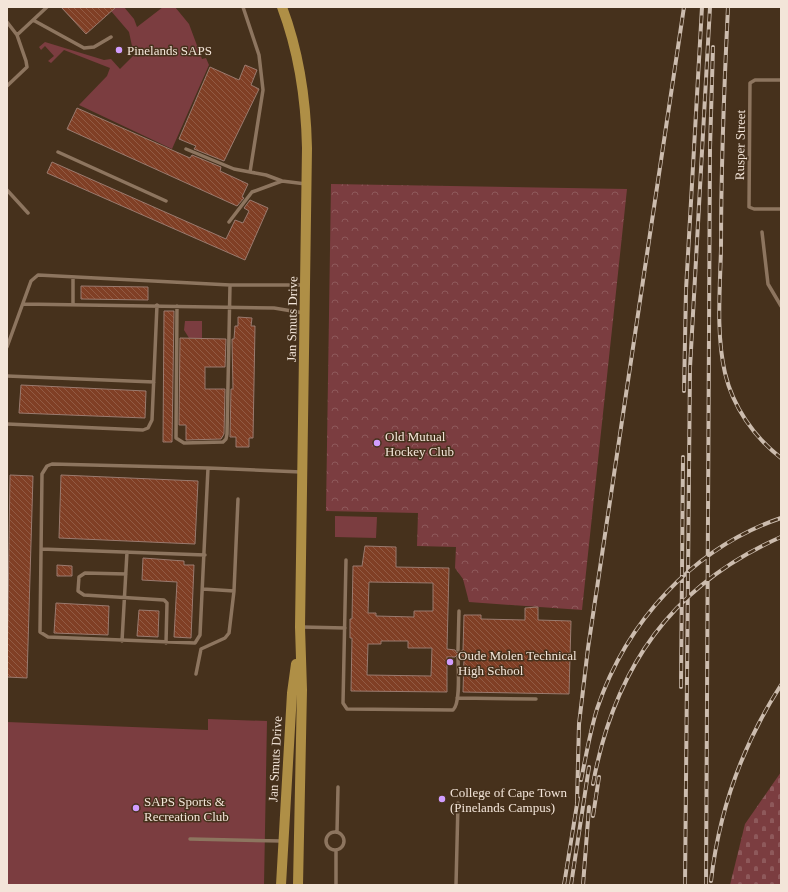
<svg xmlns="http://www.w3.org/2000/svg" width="788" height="892" font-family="'Times New Roman',serif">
	<defs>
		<pattern id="cemetery-stones" width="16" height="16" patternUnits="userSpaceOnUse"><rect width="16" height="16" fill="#7b3d40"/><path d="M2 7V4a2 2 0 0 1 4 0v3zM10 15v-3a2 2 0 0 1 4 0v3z" fill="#8e595b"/></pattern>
		<pattern id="park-crowns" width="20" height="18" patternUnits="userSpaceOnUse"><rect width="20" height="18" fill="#7b3d40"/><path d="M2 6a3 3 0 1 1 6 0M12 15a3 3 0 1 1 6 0" fill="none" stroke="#8e595b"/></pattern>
		<pattern id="building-back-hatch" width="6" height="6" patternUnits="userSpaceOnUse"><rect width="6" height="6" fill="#803f25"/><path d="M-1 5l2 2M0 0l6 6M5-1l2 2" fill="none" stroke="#925b44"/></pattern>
	</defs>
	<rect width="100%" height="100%" fill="#46311c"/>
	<!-- green -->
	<path fill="#7b3d40" d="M116,7h8l10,12 3,8 26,-20h12l14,17 13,35 4,-1 3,7 -37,84 -93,-44 28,-29 3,-8 -46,-18 -13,13 -3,-2 6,-5 -9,-10 -4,4 -2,-3 6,-5 59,18 7,-1 9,10 16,-16 -1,-7h-3l-3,-14 -18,-21z
		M185,321h17v17h-13l-5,-8z
		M335,516l42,1 -1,21 -41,-1z
		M208,719l59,2 -3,164h-257v-163l201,8z"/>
	<!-- cemetery -->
	<path fill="url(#cemetery-stones)" d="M781,772v113h-51l15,-61z"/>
	<!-- park -->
	<path fill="url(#park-crowns)" d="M331,184l296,5 -45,421 -113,-8 -6,-23 -8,-11 1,-21 -39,-1 1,-33 -92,-2z"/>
	<!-- building -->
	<path fill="url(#building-back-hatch)" stroke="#9a7a6e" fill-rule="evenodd" d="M61,7h55l-30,27z
		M245,65l12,5 -6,15 8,4 -35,72 -30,-12 2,-3 -17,-7 31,-72 29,13z
		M77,108l113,50 2,-3 29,12 -1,4 28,13 -6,13 2,1 -7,8 -170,-77z
		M52,162l174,77 9,-19 8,3 6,-12 -5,-3 6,-8 18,8 -23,52 -198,-87z
		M81,286l67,1v13l-67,-1z
		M164,311h10l-2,131h-9z
		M238,317l14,1 -1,8h4l-2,112h-4v9h-13v-10h-6l1,-48h2l-1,-50h2l1,-13h3z
		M180,338l46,1 -1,28h-20v22h20l-1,45 -3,5 -35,1v-15h-7z
		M21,385l125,6 -1,27 -126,-5z
		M10,475l23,1 -6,202 -20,-1z
		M61,475l137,6 -3,63 -136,-6z
		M365,546l31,1v20l53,1 -2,81 8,1 2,3 6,-3 1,-35h17v4l44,1v-12l13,-1v13l33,1 -2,73 -106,-2 1,-35 -6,-3 -3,3h-8v35l-96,-1 1,-53h-2v-19h2l1,-53h9zM369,582l64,1v28h-19v6l-38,-1v-3h-8zM381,641h27v7h24l-1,28 -64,-1 1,-31h13z
		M143,558l41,3v4h10l-3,73 -17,-1 3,-55 -35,-2z
		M57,565l15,1v10h-15z
		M56,603l53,3 -1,29 -54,-2z
		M139,610l20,1 -1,26 -21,-1z"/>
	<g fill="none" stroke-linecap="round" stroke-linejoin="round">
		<!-- service -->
		<path stroke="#8d755f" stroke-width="3.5" d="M243,7l16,48 4,35 -13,82 16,3 16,6 24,3
			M33,20l51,28 10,-1 17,-10
			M7,22l10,13 30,-28
			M781,80h-26l-5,3 -1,124 5,2h27
			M7,86l20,-19 -1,-6 -9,-26
			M186,149l48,20 16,3
			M58,152l108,49
			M7,190l21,23
			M229,222l23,-30 30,-11
			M762,232l6,52 13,22
			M23,304l251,4 30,5
			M73,304v-27
			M177,306l-1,132 8,5 39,-1 3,-3 1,-5 3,-149
			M7,347l24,-66 7,-6 192,10h74
			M7,376l147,6
			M7,424l136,6 5,-2 4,-8 5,-115
			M52,464l156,4 -8,167 -5,8 -147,-6 -8,-5 2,-158 5,-8z
			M208,468l93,4
			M41,549l164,6
			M346,560l-3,143 4,6 106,1c8,-7 5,-41 5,-53
			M126,574l-41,-1 -6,4 -1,14 6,4 80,5 3,3 -1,40
			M203,589l31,2 4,-92
			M302,627l43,1
			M122,641l5,-89
			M458,650l1,-39
			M196,674l5,-25 24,-11 4,-5 5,-42
			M457,698l79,1
			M326 841a9 9 0 1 1 18 0a9 9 0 1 1-18 0Z
			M337,832l1,-45
			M190,839l92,2
			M336,885v-34
			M456,885l2,-82"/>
		<!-- primary -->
		<path stroke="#af8f46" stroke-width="10" d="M282,7c17,45 24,93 25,141l-7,479 2,63 -4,195
			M281,885l11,-192 4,-29"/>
		<!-- rail casing -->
		<g stroke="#ccbcae" stroke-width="4">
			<path id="rail" d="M728,7c-4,81 -7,161 -7,242 -1,41 -5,85 4,124 8,34 29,64 56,85
				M684,391l2,-101 16,-283
				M681,687l2,-230
				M581,780c5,-24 9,-48 16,-71 29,-87 96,-161 184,-191
				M593,784c21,-116 79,-199 188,-247
				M577,802l2,-78 9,-76 96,-641
				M593,816l6,-39
				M711,881c8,-70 32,-137 70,-196
				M564,885l14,-87
				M571,885l18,-118
				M583,885l6,-78
				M685,885l5,-517 20,-361
				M706,885l4,-737 3,-101"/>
		</g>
		<!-- rail -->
		<use href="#rail" stroke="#46311c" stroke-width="2.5" stroke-dasharray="8" stroke-linecap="butt"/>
	</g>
	<!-- markers -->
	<g fill="#d19dfe" stroke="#46311c" stroke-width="1.5">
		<circle cx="119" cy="50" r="4"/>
		<circle cx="377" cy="443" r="4"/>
		<circle cx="450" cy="662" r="4"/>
		<circle cx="442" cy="799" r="4"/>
		<circle cx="136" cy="808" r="4"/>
	</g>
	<g text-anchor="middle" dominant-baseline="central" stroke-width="3" stroke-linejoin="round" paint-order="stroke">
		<!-- poi labels -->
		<g font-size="13" fill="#f3e5d9" stroke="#46311c" text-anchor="start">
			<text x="127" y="50">Pinelands SAPS</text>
			<text x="385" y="436">Old Mutual<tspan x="385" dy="15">Hockey Club</tspan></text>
			<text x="458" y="655">Oude Molen Technical<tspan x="458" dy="15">High School</tspan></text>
			<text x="450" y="792">College of Cape Town<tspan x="450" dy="15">(Pinelands Campus)</tspan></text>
			<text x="144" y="801">SAPS Sports &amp;<tspan x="144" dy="15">Recreation Club</tspan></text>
		</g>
		<!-- street labels -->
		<g font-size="13" fill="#f3e5d9" stroke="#46311c">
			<text transform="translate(740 145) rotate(-89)">Rusper Street</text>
			<text transform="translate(292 319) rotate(-89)">Jan Smuts Drive</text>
			<text transform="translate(275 759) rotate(-87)">Jan Smuts Drive</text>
		</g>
	</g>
	<!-- border -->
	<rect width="788" height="892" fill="none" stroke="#f3e5d9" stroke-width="16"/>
</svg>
